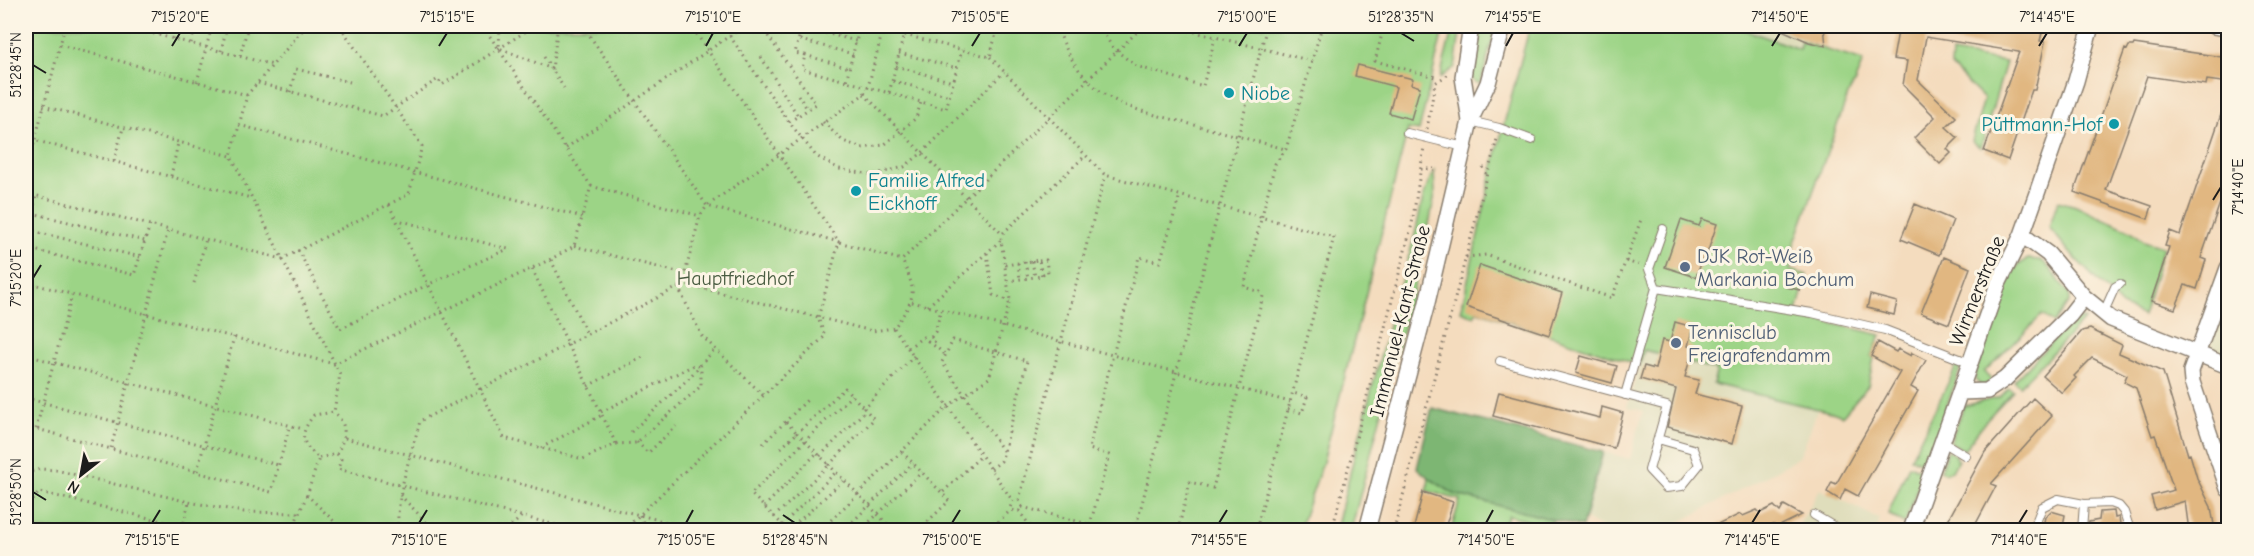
<svg xmlns="http://www.w3.org/2000/svg" width="2254" height="556" font-family="'Comic Neue',sans-serif">
	<rect width="100%" height="100%" fill="#fcf5e5"/>
	<filter id="ink" filterUnits="userSpaceOnUse"><feTurbulence type="fractalNoise" baseFrequency=".0167" numOctaves="2"/><feDisplacementMap in="SourceGraphic" scale="12" xChannelSelector="R" yChannelSelector="G"/><feConvolveMatrix kernelMatrix="1 2 1 2 8 2 1 2 1" color-interpolation-filters="sRGB"/></filter>
	<filter id="wash" filterUnits="userSpaceOnUse"><feTurbulence type="fractalNoise" baseFrequency=".008" numOctaves="4" result="noise"/><feDisplacementMap in="SourceGraphic" scale="24" xChannelSelector="R" yChannelSelector="G"/><feGaussianBlur stdDeviation="1.35" result="paint"/><feColorMatrix in="noise" values="0 0 0 0 0 0 0 0 0 0 0 0 0 0 0 0 0 1.4 0 .05"/><feComposite in="paint" operator="in"/></filter>
	<g filter="url(#wash)">
		<rect width="100%" height="100%" fill="#f4dcbe"/>
		<!-- built -->
		<path fill="#dfddbb" d="M1734,26h77l-3,18 -6,-2 -3,7z
			M2228,291v64l-15,-7 -2,-9z
			M1644,349l73,21 -3,14 104,25 -18,47 -35,21 -100,53h-60l-21,-12 19,-66 27,7 13,-48 -16,-4z
			M1820,489l59,30 -1,11h-82z"/>
		<!-- green -->
		<path fill="#9cd486" stroke="#5c7851" stroke-width="1.5" d="M26,26h1418l-25,105 -11,-2 -85,333 -24,68h-1273z
			M1453,26h8l-6,41 -15,11z
			M1478,26h18l-15,56 -5,1 -6,-6z
			M1530,26h204l65,23 2,-7 62,19 -8,21 -6,10 -60,167 4,1 -3,10 17,5 -11,40 85,20 -10,21 3,2 -6,28 -26,30 -7,-3 -122,-29 4,-14 -73,-20 -5,15 -162,-54 -3,5 -13,-5 34,-153z
			M1952,53l54,9 -25,86 -9,-7 12,-42 -33,-33z
			M1434,171l1,23 -10,51 -74,285h-15c23,-95 48,-191 76,-285 8,-26 8,-49 22,-74z
			M2058,201l18,5 55,25 13,10 19,6 -20,69 -21,-10 -51,-52 -22,-27z
			M2028,259l12,1 6,4 23,29v9l-15,21 -12,-8 -58,57 9,10 -12,4 -6,-7 1,-8 31,-88 11,-18z
			M2077,319h8l-65,67 -6,-5 56,-58z
			M1957,365l4,1 -35,99 -15,-7z
			M2009,388l4,3 -26,28 -23,31 -14,-8 14,-36 36,-9z
			M1948,450l9,6 -1,2 2,2 -6,11 -7,2 -5,-2z
			M1909,465l14,6 -17,50 -3,2 -15,-9z
			M1429,478l25,16 99,25 -3,8 -42,-12 -5,15h-52l9,-30 -33,-9z"/>
		<!-- forest -->
		<path fill="#7db673" stroke="#4c6948" stroke-width="1.5" d="M1432,408l171,44 -21,75 -128,-33 -25,-16 -12,-10z"/>
		<g id="blocks">
			<!-- building -->
			<path fill="#e1b781" d="M1773,26h51l2,20 -17,-4z
				M1899,26h112l31,7 -2,8 5,1 -10,48h-3l-24,70 -24,-9 35,-99 -93,-15 -8,43 38,37 -10,10 12,11 -11,11 4,4 -11,11 -26,-26 21,-21 -32,-32 4,-24 -14,-2z
				M2134,44l95,14v25l-22,-3 -1,5 -59,-9 -41,114 46,16 -4,13 -74,-27 51,-143 2,1 2,-4h4z
				M1358,65l55,14 -2,5 9,3 -9,32 -22,-6 7,-26 -41,-11z
				M2226,100l3,1v76l-28,81 5,2 -9,29 -12,-4 -10,24 -24,-8 18,-54 -4,-1 5,-15 10,4z
				M1915,204l38,16 -14,35 -38,-16z
				M1702,219l15,5 -10,30 -2,-1 -9,24 -31,-10 16,-47 18,6z
				M1944,257l26,11 -21,56 -28,-11z
				M1480,265l82,28 -13,42 -83,-28z
				M1790,274l13,3 -3,13 -14,-3z
				M1870,295l27,7 -3,13 -27,-7z
				M1675,322l18,5 -5,19 5,2 -8,29 14,3 -4,14 47,12 -10,38 -65,-17 9,-38 -36,-10 4,-13 11,3 7,-29 8,2z
				M2090,329l32,16 -3,8 44,19 25,83 2,-1 7,24 14,29 4,24h-26l-4,-30 -30,9 -4,-14 23,-6 -19,-55 -3,1 -16,-48 -12,-6 3,-7 -35,-17 -18,18 2,2 -14,15 -19,-17 39,-45z
				M1878,342l18,10 2,-3 13,7 1,-3 14,7 -15,27 7,4 -60,105 -13,-7 -5,11 -13,-8 5,-10 4,2 64,-112 -29,-16z
				M1581,356l36,10 -5,17 -36,-10z
				M1499,392l101,26 2,-11 21,6 -9,35 -121,-32z
				M2033,398l19,18 -61,68 5,2 -24,45h-30l43,-79z
				M1423,492l30,10 -9,29h-31z
				M1784,505l18,10 -31,15 2,-5 -12,6h-56l35,-17 3,2 14,-6 3,3 14,-7 6,6z
				M2051,511l14,4 -3,16h-20l3,-14z
				M2114,511l1,7 4,-1 2,14h-33l1,-9 10,-2 1,-8z"/>
		</g>
	</g>
	<g filter="url(#ink)">
		<use href="#blocks" fill-opacity="0" stroke="#887c6d" stroke-width="1.5"/>
		<g fill="none" stroke-linecap="round" stroke-linejoin="round">
			<!-- service casing -->
			<g stroke="#887c6d" stroke-width="10">
				<path id="service" d="M1470,121l29,7 33,12
					M1407,133l57,14
					M1656,288l-7,-19 14,-40
					M2103,314l12,-27 5,-3
					M1500,361l167,45 -18,64 17,18 16,-2 17,-21 -6,-16 -35,-10
					M1625,395l31,-107 156,25 73,17 85,33
					M1943,442l23,14
					M1814,515l26,15
					M2033,530l9,-23 16,-8 26,5 27,-1 8,3 5,6 6,18
					M2082,530l2,-26"/>
			</g>
			<!-- minor casing -->
			<g stroke="#887c6d" stroke-width="18">
				<path id="minor" d="M2214,26l14,2
					M1470,121l-7,-44 8,-51
					M2022,235l26,19 36,43 27,22 117,47
					M2228,268l-37,103 1,11 36,107
					M1961,392l26,-1 18,-12 65,-64 14,-18
					M1367,530l59,-223 44,-186 18,-38 15,-57
					M1911,530l87,-246 24,-49 15,-42 39,-112 15,-55"/>
			</g>
			<!-- path -->
			<path stroke="#887c6d" stroke-width="3" stroke-dasharray="1.5 4.5" stroke-linecap="butt" d="M124,26l149,39
				M279,26l21,5
				M306,26l-59,69 -16,61 109,218 -6,38 -20,3c-15,19 -14,28 5,43l-12,37 36,35
				M500,26l-1,22 53,21 5,-37 -4,-6
				M583,26l124,180 132,36 -148,-216
				M723,26l66,96
				M761,26l55,78 -27,18 27,34 23,13 33,6 32,-8 18,-14 82,-81
				M802,26l-7,27 10,2 -3,14 44,12
				M860,26l-14,55 43,12 15,-59
				M870,26l120,31 8,-31
				M952,26l19,4 1,-4
				M1057,26c9,27 22,50 46,67 24,17 55,22 83,30 33,8 66,17 99,26
				M1099,26l14,22 23,18 67,20 12,-48
				M1171,26l141,35 10,-35
				M1384,26l-9,35 60,16
				M802,27l54,14
				M173,39l4,-13
				M800,40l53,14
				M191,43l5,-17
				M60,45l187,50
				M221,51l6,-25
				M899,53l58,15
				M805,55l44,13
				M240,56l8,-30
				M544,57l20,31
				M761,57l37,59
				M990,57l115,118 229,62 -78,293
				M896,66l57,16
				M893,81l57,15
				M197,82l15,-56
				M258,83l125,33 55,-37 4,6 92,-59
				M290,92l6,-23 54,13
				M889,93l57,16 16,-59
				M864,94l138,140 84,-79
				M798,95l10,15
				M43,106l188,50
				M823,122l20,19 19,7 22,-3 32,-27 5,-16
				M239,125l343,92
				M1427,129l8,-46 14,-9
				M26,138l225,60
				M566,148l178,-122
				M114,161l9,-33
				M1483,167l4,8
				M1421,169h13
				M26,174l39,-148
				M171,176l7,-33
				M591,186l109,30
				M26,193l256,66 127,-65 13,-48 -82,-120
				M389,205l115,233 79,21 33,-15 20,-1 65,-57v-20
				M32,213l113,28
				M28,230l112,27
				M26,240l10,-44
				M574,246l111,28
				M26,248l108,27 16,-50
				M298,250l42,79 89,-45 79,-35 -110,-29
				M987,253l6,42 17,6
				M1466,257l20,-2 126,43 30,-81
				M551,260l36,74
				M1032,261l3,16
				M1039,261l7,-1 2,13 -6,1
				M1626,261l12,4
				M1025,262l3,16
				M1018,263l2,16
				M1005,265l34,-5 3,16 -34,5
				M532,269l84,175
				M26,282l308,82 217,-105 23,-13 17,-60 -108,-160
				M194,283l12,-44
				M682,283l190,48 22,-3c21,-30 24,-34 8,-68
				M678,287l24,49 62,60
				M912,302l378,100
				M928,306l73,-66
				M894,328l118,172
				M931,337l4,4 -3,3 14,11
				M908,348l15,-11 5,4 7,-9 6,-22
				M26,355l277,74
				M914,356l-50,52 10,11 -45,46 29,29 90,-88 41,-28 21,-78 -9,-60 1,-6
				M588,386l55,-29
				M26,398l252,67
				M1288,409l14,4 5,-16 -14,-4
				M601,412l93,-47 7,1
				M786,422l11,11
				M26,426l245,66 19,-67
				M36,429l36,-134
				M631,432l56,-52 28,-31
				M345,438l352,92
				M637,442l11,11 28,-27
				M763,444l45,-45
				M111,448l57,-218
				M541,448l61,-33
				M781,448l16,-15
				M902,452l40,41
				M337,454l4,5 -3,10 237,61
				M820,456l46,-46
				M319,458l18,-4c8,-17 12,-28 -3,-42
				M991,469l10,-8 3,-9 23,-91 -74,-21 -11,22 62,90
				M197,471l37,-134
				M26,473l14,-4 16,1 133,32 55,10 55,1
				M400,495l34,35
				M1013,500l-3,8 4,3h5l14,19
				M1019,500l86,-325
				M1019,500l3,7 -3,4
				M764,507l53,-54
				M1022,507l89,23
				M26,510l13,-18 144,34 6,-24
				M640,515l6,15
				M774,517l55,-52 -32,-32 48,-45 19,20
				M782,525l54,-53
				M1090,525l19,-70 -20,-6c15,-65 34,-128 50,-192l21,5 20,-67
				M292,530l15,-35
				M398,530c-2,-37 13,-74 22,-109l262,-136 18,-69 7,-10 157,-112 4,-7 16,-61
				M507,530l15,-14
				M624,530l201,-194 -7,-18 21,-76 63,18 241,-234
				M788,530l-37,-36 101,-99
				M789,530l55,-50
				M824,530l6,-9 28,-27 35,36
				M844,530l69,-67
				M861,530l61,-58
				M919,530l30,-29 -7,-8 40,-38
				M989,530l22,-20
				M1135,530l132,-504
				M1178,530l12,-48 23,6 50,-192 -3,-4 -16,-5 31,-123 11,-15 26,-88
				M1332,530l80,-306 12,-77
				M1394,530l103,-391"/>
			<!-- service -->
			<use href="#service" stroke="#fff" stroke-width="8"/>
			<!-- minor -->
			<use href="#minor" stroke="#fff" stroke-width="15"/>
		</g>
	</g>
	<!-- ticks -->
	<path fill="none" stroke="#1c1c1c" stroke-width="2" d="M1401,33l13,8M172,46l8,-13M439,46l8,-13M706,46l7,-13M972,46l8,-13M1239,46l8,-13M1506,46l7,-13M1772,46l8,-13M2039,46l8,-13M33,65l13,8M2213,200l8,-13M33,278l8,-13M33,492l13,8M783,515l12,8M152,523l8,-13M419,523l8,-13M686,523l7,-13M952,523l8,-13M1219,523l8,-13M1486,523l7,-13M1752,523l8,-13M2019,523l8,-13"/>
	<!-- markers -->
	<g fill="#0f9aa8" stroke="#fcf5e5" stroke-width="2">
		<circle cx="1229" cy="93" r="6"/>
		<circle cx="2114" cy="124" r="6"/>
		<circle cx="856" cy="191" r="6"/>
	</g>
	<g fill="#5c6f8a" stroke="#fcf5e5" stroke-width="2">
		<circle cx="1685" cy="267" r="6"/>
		<circle cx="1676" cy="343" r="6"/>
	</g>
	<g text-anchor="middle" dominant-baseline="central" stroke-width="6" stroke-linejoin="round" paint-order="stroke">
		<!-- culture labels -->
		<g font-size="20" fill="#0d838f" stroke="#fcf5e5" text-anchor="start">
			<text x="1241" y="93">Niobe</text>
			<text x="2102" y="124" text-anchor="end">Püttmann-Hof</text>
			<text x="868" y="180">Familie Alfred<tspan x="868" dy="23">Eickhoff</tspan></text>
		</g>
		<!-- service labels -->
		<g font-size="20" fill="#4e5e75" stroke="#fcf5e5" text-anchor="start">
			<text x="1697" y="256">DJK Rot-Weiß<tspan x="1697" dy="23">Markania Bochum</tspan></text>
			<text x="1688" y="332">Tennisclub<tspan x="1688" dy="23">Freigrafendamm</tspan></text>
		</g>
		<!-- park labels -->
		<g font-size="20" fill="#495c41" stroke="#fcf5e5">
			<text x="735" y="278">Hauptfriedhof</text>
		</g>
		<!-- street labels -->
		<g font-size="20" fill="#1c1c1c" stroke="#fcf5e5">
			<text transform="translate(1977 291) rotate(-68)">Wirmerstraße</text>
			<text transform="translate(1400 321) rotate(-76)">Immanuel-Kant-Straße</text>
		</g>
	</g>
	<!-- margin -->
	<rect width="2254" height="556" fill="none" stroke="#fcf5e5" stroke-width="66"/>
	<!-- north arrow -->
	<g transform="translate(81 475) rotate(211)" stroke="#fcf5e5" stroke-width="4.5" paint-order="stroke">
	<path d="M0-4.5L10 22L0 15L-10 22Z" fill="#1c1c1c"/>
	<text y="-9" font-size="16" font-weight="bold" text-anchor="middle" fill="#1c1c1c">N</text>
	</g>
	<rect x="33" y="33" width="2188" height="490" fill="none" stroke="#1c1c1c" stroke-width="2"/>
	<g font-size="15" text-anchor="middle" fill="#1c1c1c">
		<text x="180" y="22">7°15'20"E</text>
		<text x="447" y="22">7°15'15"E</text>
		<text x="713" y="22">7°15'10"E</text>
		<text x="980" y="22">7°15'05"E</text>
		<text x="1247" y="22">7°15'00"E</text>
		<text x="1401" y="22">51°28'35"N</text>
		<text x="1513" y="22">7°14'55"E</text>
		<text x="1780" y="22">7°14'50"E</text>
		<text x="2047" y="22">7°14'45"E</text>
		<text transform="translate(16 65) rotate(-90)" y="5">51°28'45"N</text>
		<text transform="translate(2238 187) rotate(-90)" y="5">7°14'40"E</text>
		<text transform="translate(16 278) rotate(-90)" y="5">7°15'20"E</text>
		<text transform="translate(16 492) rotate(-90)" y="5">51°28'50"N</text>
		<text x="152" y="545">7°15'15"E</text>
		<text x="419" y="545">7°15'10"E</text>
		<text x="686" y="545">7°15'05"E</text>
		<text x="795" y="545">51°28'45"N</text>
		<text x="952" y="545">7°15'00"E</text>
		<text x="1219" y="545">7°14'55"E</text>
		<text x="1486" y="545">7°14'50"E</text>
		<text x="1752" y="545">7°14'45"E</text>
		<text x="2019" y="545">7°14'40"E</text>
	</g>
</svg>
